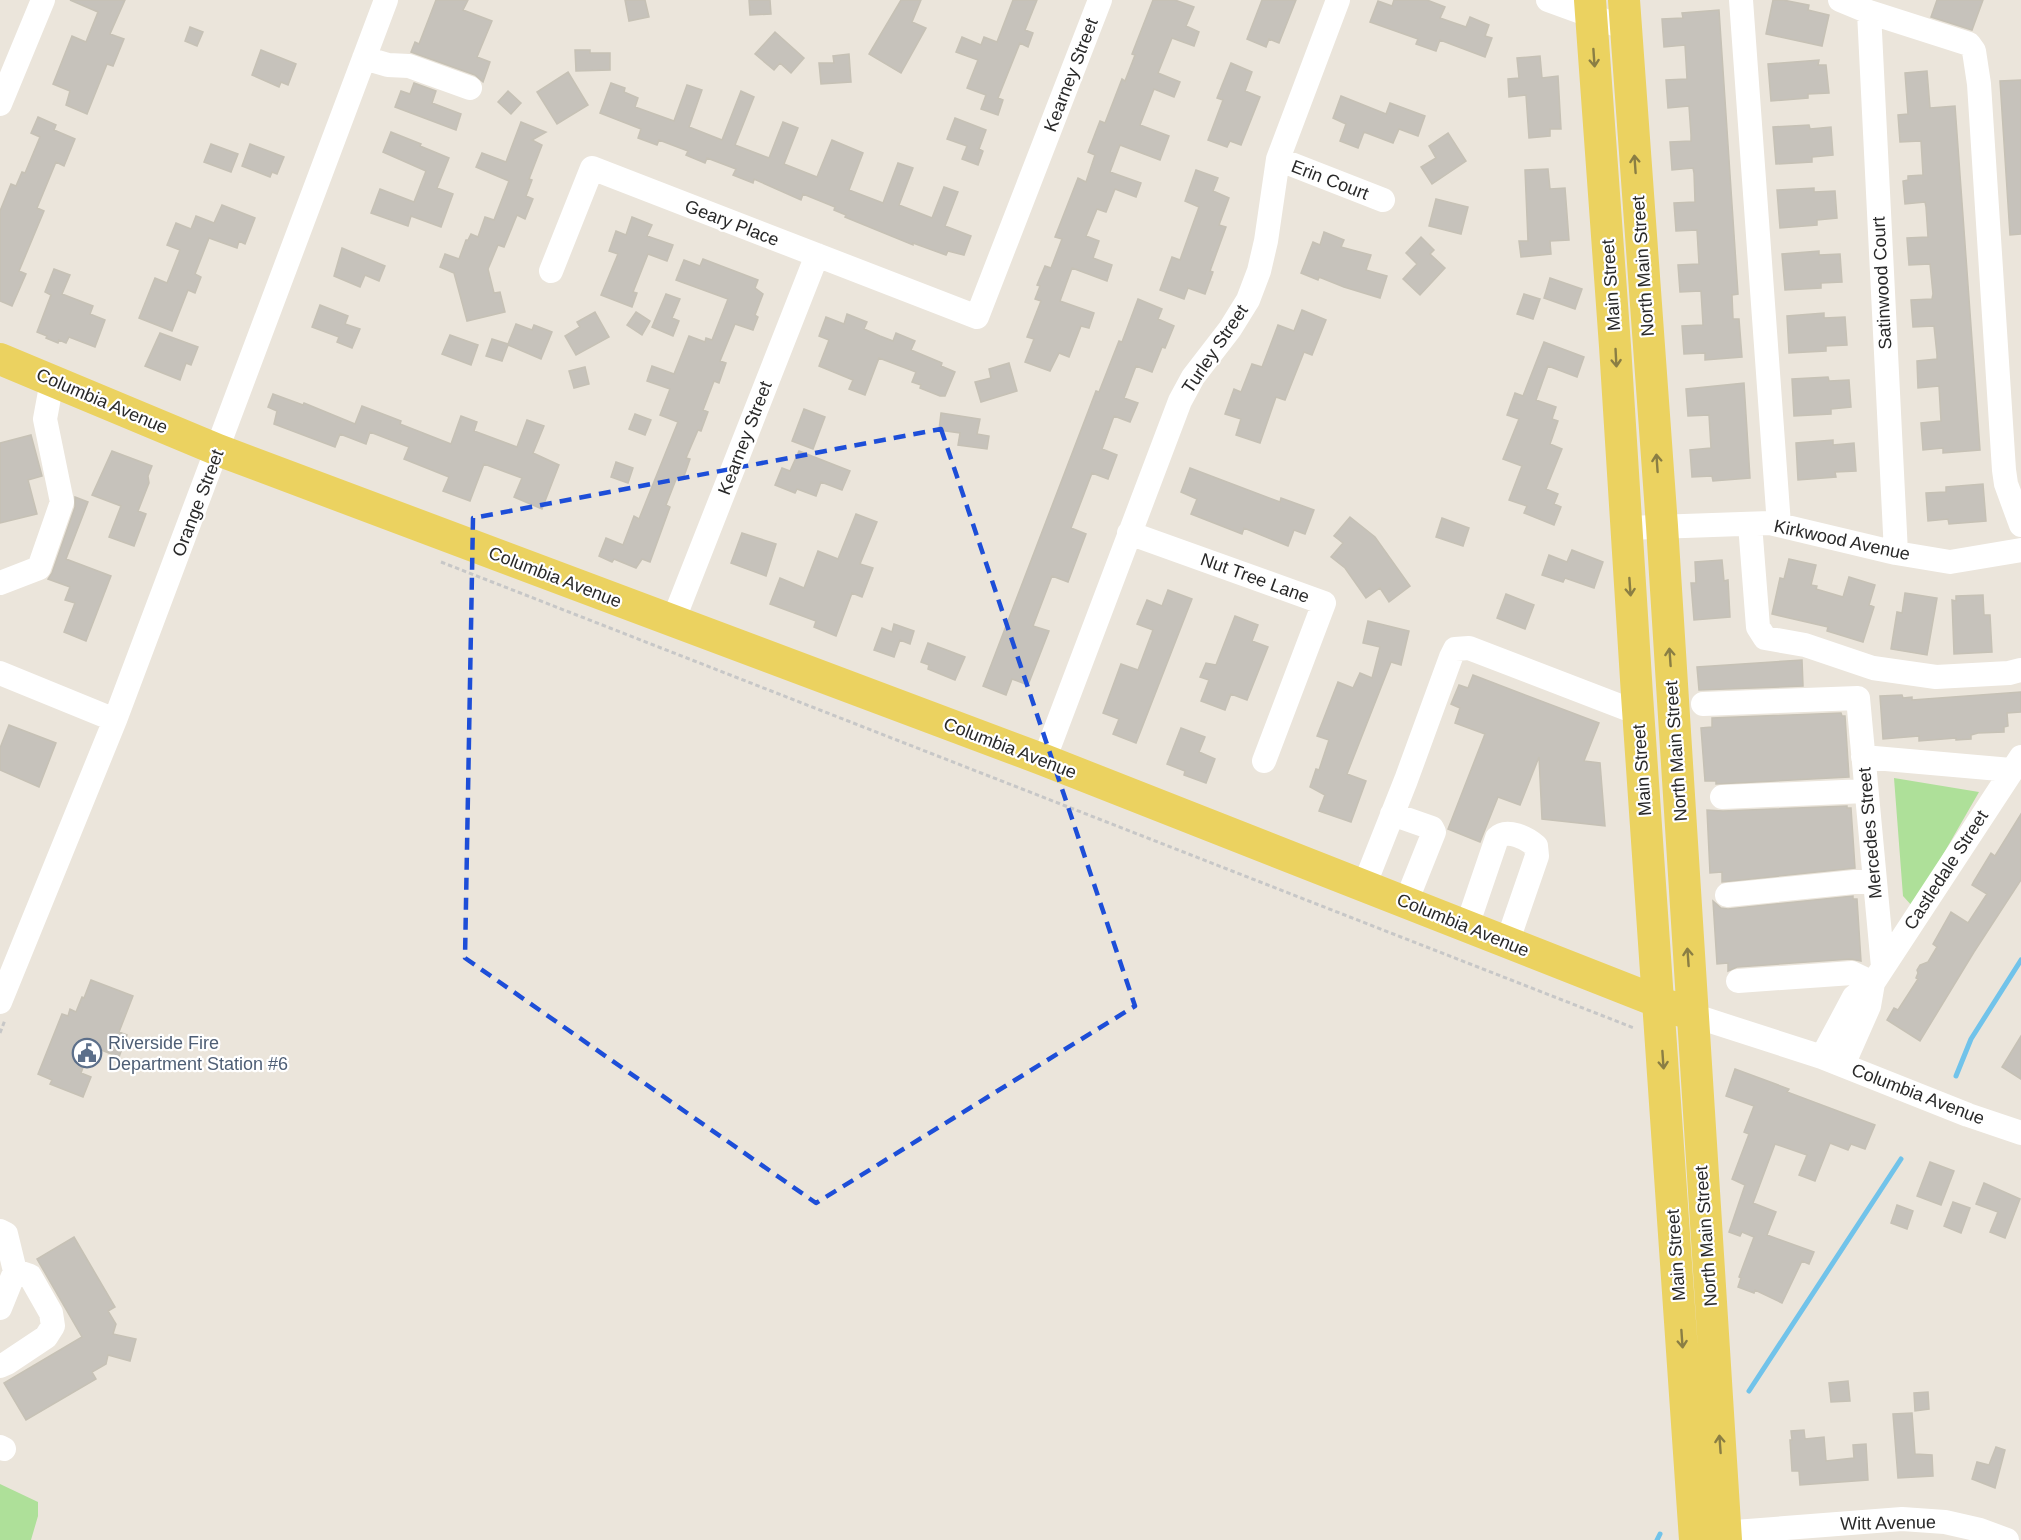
<svg xmlns="http://www.w3.org/2000/svg" width="2021" height="1540" font-family="Arial,sans-serif">
	<rect width="100%" height="100%" fill="#ebe5db"/>
	<!-- green -->
	<path fill="#aee099" d="M1894,778l85,14 -66,115 -10,-11z
		M0,1484l38,18v14l-7,24h-31z"/>
	<g fill="none" stroke-linecap="round" stroke-linejoin="round">
		<!-- stream -->
		<path stroke="#71c3ea" stroke-width="5" d="M1956,1076l15,-37 50,-79
			M1749,1391l152,-232
			M1657,1540l3,-6"/>
	</g>
	<!-- building -->
	<path fill="#c6c2bb" stroke="#c6c1b5" stroke-width="1.5" d="M70,0h55l-15,34 14,5 -11,27 -6,-2 -20,50 -21,-9 4,-14 -17,-7 19,-48 14,6 12,-30z
		M436,0h32l-5,10 29,11 -15,36 13,5 -7,20 -8,-7 -64,-23 4,-10 4,2z
		M625,0h20l4,17 -20,4z
		M749,0h21l1,14 -21,1z
		M901,0h20l-9,22 14,6 -25,45 -32,-19z
		M1013,0h24l-12,30 8,3 -5,14 -8,-4 -22,55 5,2 -5,15 -17,-6 5,-14 -19,-7 11,-28 -22,-8 6,-15 19,8 3,-8 13,5z
		M1153,0h22l19,7 -8,19 13,6 -5,14 -22,-8 -14,35 22,9 -6,15 -20,-8 -14,36 29,11 -9,24 -40,-15 -10,27 31,11 -5,14 -21,-8 -9,23 -9,-3 -11,27 13,5 -6,17 19,7 -5,16 -35,-13 -12,33 34,12 -5,15 -8,-2 -12,31 -10,-4 -9,18 -25,-9 9,-23 -7,-2 14,-36 -6,-2 5,-13 -3,-1 8,-19 6,2 11,-29 -7,-2 23,-59 8,4 9,-27 -7,-3 12,-31 5,2 17,-44 3,2 10,-26 -3,-1z
		M1262,0h34l-17,43 -10,-4 -3,8 -19,-8z
		M1394,0h33l18,7 -5,11 26,9 4,-10 19,8 -4,11 7,2 -7,19 -45,-17 -4,11 -20,-7 2,-5 -48,-17 8,-21 14,5z
		M1773,0h10l26,5 -1,5 21,5 -7,31 -56,-12z
		M1937,0h46l-11,30 -41,-13z
		M1719,10l19,284 -6,1 1,24h6l3,38 -37,3v-7l-21,1 -2,-28 21,-1 -2,-34 -21,1 -2,-27 21,-1 -2,-34 -21,1 -2,-28 21,-1 -1,-29 -1,-5 -21,2 -2,-28 21,-1v-6l-2,-29 -21,2 -2,-28 21,-1 -2,-34 -21,2 -2,-28 21,-1 -1,-5z
		M190,27l13,5 -6,14 -12,-5z
		M775,32l29,26 -13,15 -11,-10 -6,7 -19,-16z
		M261,50l35,14 -8,21 -7,-3 -2,5 -27,-12z
		M575,50h15v3h20v17l-34,1z
		M849,54l2,28 -30,2 -2,-21h15l-1,-7z
		M1540,56l2,22 16,-2 3,53h-11v7l-21,2 -3,-43 -17,2 -1,-18 11,-1 -2,-20z
		M1819,60l-1,5h8l3,28 -21,1v4l-37,3 -3,-37z
		M1231,63l21,9 -7,19 15,6 -19,48 -11,-4 -3,6 -19,-7 15,-40 -6,-2z
		M1927,71l3,37 25,-2 25,344 -37,3v-5l-20,2 -2,-27 20,-2 -2,-35 -21,2 -1,-27 20,-2v-4l-3,-29 -21,1 -2,-27 21,-1 1,-5 -3,-30 -21,1 -2,-27 21,-1 -2,-30 -1,-5 -20,2 -2,-23 5,-1v-4l15,-1 -2,-34 -21,1 -2,-27 10,-1 -3,-41z
		M568,72l20,33 -31,19 -20,-32z
		M2021,80v154l-11,1 -10,-154z
		M414,83l22,8 -4,12 29,11 -5,16 -61,-23 6,-16 9,3z
		M611,83l14,5 -1,4 14,6 -3,9 39,14 13,-36 15,5 -13,37 33,13 19,-49 13,6 -19,48 34,13 14,-36 15,6 -14,36 33,13 15,-37 31,13 -14,37 34,13 15,-40 15,5 -14,37 33,13 12,-31 14,5 -13,34 26,10 -7,19 -16,-4 -2,4 -33,-12v2l-68,-28 1,-2 -12,-5 1,-3 -32,-13 -2,6 -47,-21 -1,4 -20,-8 3,-6 -29,-11 -2,5 -19,-8 2,-4 -29,-11 -2,5 -19,-7 3,-9 -41,-16z
		M508,91l13,12 -10,11 -13,-12z
		M1341,96l45,18 4,-11 35,13 -7,20 -19,-7 -6,14 -29,-11 -6,16 -18,-7 6,-17 -13,-6z
		M38,117l18,8 -2,5 21,9 -11,27 -8,-4 -19,46 7,3 -25,60 7,3 -14,32 -12,-5v-90l11,-27 5,2 6,-14 3,1 15,-36 -9,-4z
		M955,118l31,12 -7,19 4,2 -5,14 -16,-6 5,-13 -20,-7z
		M521,122l25,10 -14,8 10,5 -13,34 3,1 -6,16 7,3 -8,20 -8,-4 -13,32 -6,-2 -10,24 6,24 6,-1 5,20 -38,9 -13,-48 -14,-6 5,-13 14,5 7,-19h2l3,-6 7,3 7,-20 9,3 15,-39 -33,-14 6,-14 24,9z
		M1809,125l1,4 21,-2 2,28 -21,2v5l-36,2 -3,-37z
		M391,132l30,12 -1,2 29,12 -12,30 16,6 -12,33 -30,-11 -3,10 -37,-13 9,-24 34,13 12,-31 -43,-19z
		M1448,133l18,28 -34,23 -11,-17 15,-9 -7,-12z
		M211,144l27,10 -7,18 -27,-10z
		M250,144l34,13 -7,17 -5,-2 -2,5 -28,-11z
		M1548,169l2,20 15,-1 4,52 -19,1 1,13 -30,3 -2,-16h9l-3,-71z
		M1196,170l22,8 -5,13 16,7 -10,27 7,2 -16,44 3,1 -8,22 -17,-6 -4,11 -24,-9 12,-33 8,3 19,-53 -14,-6z
		M1814,188v4l21,-1 2,27 -20,2v5l-37,3 -3,-38z
		M1436,199l32,8 -7,27 -32,-8z
		M222,205l33,13 -10,26 -6,-3 -2,7 -28,-10 -14,36 6,3 -6,16 -7,-3 -16,41 -33,-13 16,-40 12,5 13,-33 -13,-5 9,-22 15,6 5,-13 18,7z
		M632,217l20,8 -5,11 26,9 -6,16 -19,-7 -15,38 4,1 -5,14 -31,-12 17,-41 -9,-3 7,-20 10,4z
		M1324,232l20,8 -3,7 30,8 -5,15 21,6 -7,22 -36,-11 -25,-10 -1,3 -17,-7 12,-31 7,3z
		M1421,237l13,13 -4,4 15,14 -25,27 -17,-16 14,-15 -11,-11z
		M342,248l43,18 -6,15 -14,-6 -5,12 -26,-11z
		M1819,251v4l21,-1 2,28 -21,1v5l-36,2 -3,-36z
		M703,259l55,21 -3,8 8,6 -8,21 3,2 -5,13 -18,-6 -15,37 6,2 -7,20 -5,-2 -11,29 5,2 -7,19 -3,-1 -12,28 4,1 -7,20 -6,-2 -11,28 4,2 -20,55 -8,-3 -6,9 -22,-9 -2,3 -13,-6 7,-18 17,7 11,-29 5,3 39,-97 -18,-7 10,-26 -23,-8 5,-15 22,8 15,-38 16,6 1,-4 6,2 16,-41 -52,-19 8,-20 16,6z
		M54,269l16,6 -8,19 31,12 -3,8 15,6 -10,27 -26,-10 -3,6 -7,-3 -1,3 -12,-5 1,-2 -10,-4 14,-37 -6,-3z
		M1550,278l32,11 -7,20 -31,-11z
		M666,294l14,5 -8,19 7,3 -6,15 -21,-9z
		M1524,294l16,5 -7,20 -16,-5z
		M1138,299l24,10 -4,10 16,7 -9,22 -3,-1 -10,25 -16,-6 -12,32 14,5 -8,19 -16,-6 -12,33 15,6 -9,24 -16,-6 -21,55 15,6 -18,48 -16,-6 -19,50 16,5 -21,54 -16,-6 -6,16 -23,-9 113,-295 3,1 20,-51 3,1z
		M320,305l28,11 -3,8 15,5 -8,19 -15,-6 2,-5 -27,-10z
		M1302,310l24,10 -14,35 -8,-3 -19,48 -9,-3 -16,46 -24,-8 5,-16 -16,-5 9,-25 7,3 11,-28 10,3 16,-42 16,6z
		M595,312l14,25 -33,18 -11,-19 15,-9 -3,-5z
		M636,312l14,9 -8,14 -15,-10z
		M1824,313v5l21,-1 2,28 -21,1v5l-37,2 -2,-37z
		M847,314l20,8 -3,7 16,7 13,5 3,-8 19,8 -4,9 31,13 -1,3 14,6 -10,24h-5l-20,-8 1,-3 -9,-3 4,-10 -37,-14 -14,37 -16,-6 4,-9 -34,-14 10,-26 -10,-4 7,-19 18,7z
		M516,324l16,6 2,-5 18,7 -11,27 -33,-14 -6,16 -16,-5 6,-17 16,5z
		M160,333l38,14 -7,18 -5,-2 -6,17 -35,-14z
		M450,335l28,10 -7,20 -29,-11z
		M1544,342l40,15 -7,20 -29,-11 -12,34 20,7 -4,12 6,2 -8,23 12,5 -16,40 12,5 -4,10 7,3 -7,18 -30,-12 3,-7 -18,-6 13,-34 -19,-7 16,-40 -12,-4 8,-22 8,3z
		M1009,363l8,28 -36,11 -6,-20 16,-4 -2,-9z
		M585,367l4,17 -15,4 -5,-17z
		M1828,377l1,4 20,-1 2,27 -20,2v5l-37,2 -2,-37z
		M1744,383l6,95 -37,3 -1,-5 -20,1 -2,-27 21,-2 -2,-33 -21,1 -2,-27z
		M273,394l30,11 1,-2 51,21 7,-18 39,15 -1,3 51,20 10,-28 16,6 -3,9 43,16 10,-27 17,6 -11,27 26,12 -17,44 -28,-12 8,-19 -38,-14 -14,37 -27,-10 6,-14 -45,-18 5,-12 -39,-15 -4,12 -26,-10 -5,13 -61,-23 3,-13 -9,-4z
		M804,409l21,8 -12,32 -21,-8z
		M941,413l39,6 -3,15 12,2 -2,13 -29,-4 2,-12 -21,-3z
		M635,414l16,6 -6,15 -16,-6z
		M31,435l11,41 -14,4 9,34 -37,9v-80z
		M1833,440v5l21,-2 2,28 -21,1 1,5 -38,3 -2,-37z
		M112,451l40,15 -4,10 1,7 -11,28 8,3 -12,32 -25,-9 12,-31 -29,-11z
		M799,451l51,20 -8,19 -21,-8 -5,14 -19,-7 -2,4 -20,-8 7,-17 8,3z
		M616,462l17,6 -5,15 -17,-6z
		M1190,468l90,34 1,-4 33,12 -9,24 -11,-4 -6,16 -44,-18 -2,6 -51,-20 6,-15 -16,-7z
		M1983,484l3,37 -37,3 -1,-5 -20,2 -2,-28 20,-1v-5z
		M75,497l13,5 -22,57 45,17 -25,65 -22,-9 11,-29 -10,-3 5,-13 -22,-8 4,-6 23,-66z
		M856,514l21,8 -17,42 13,4 -11,29 -10,-4 -16,43 -22,-9 2,-6 -46,-17 10,-26 24,10 14,-37 20,8z
		M1350,517l25,20 35,49 -21,16 -9,-14 -14,10 -21,-30 -14,-11 12,-14 -9,-7z
		M1442,518l27,10 -6,18 -27,-9z
		M742,533l34,11 -10,32 -35,-13z
		M1572,550l31,12 -9,26 -29,-10 -2,4 -21,-7 7,-20 18,7z
		M1789,559l27,6 -5,20 6,1 -1,3 27,8 6,-20 26,8 -6,20 5,2 -11,35 -36,-11 1,-4 -56,-13 8,-36 4,1z
		M1722,560l2,21 4,-1 2,37 -36,3 -3,-37h5l-1,-21z
		M1168,590l24,9 -56,144 -23,-9 6,-15 -16,-6 18,-49 17,6 15,-40 -16,-6 10,-24 15,6z
		M1905,593l32,5 -10,57 -36,-6 6,-37 5,1z
		M1506,594l28,11 -9,24 -28,-11z
		M1983,595l1,20h6l2,37 -38,2 -2,-54 4,1v-5z
		M1235,616l23,9 -6,16 16,6 -21,53 -16,-6 -6,16 -24,-9 8,-21 -9,-3 6,-14 10,2z
		M1368,621l41,10 -8,34 -10,-3 -44,112 19,7 -15,41 -32,-11 6,-16 -15,-8 6,-18 3,1 10,-30 -12,-4 21,-54 15,6 7,-15 12,5 8,-31 -17,-4z
		M894,624l20,7 -4,13 -10,-4 -6,17 -20,-7 8,-22 10,4z
		M928,643l37,14 -10,23 -27,-11 1,-4 -8,-3z
		M1802,660l1,26 -104,4 -2,-23z
		M1473,675l126,48 -15,38 16,2 5,63 -63,-7 -3,-62 -19,48 -22,-8 -18,45 -32,-13 37,-95 -30,-11 5,-15 -9,-4 8,-19 9,3z
		M2021,692v20l-14,1 1,13 -4,1v5l-26,1 -7,2v4l-15,1v-2l-37,3v-5l-36,3 -3,-43 22,-1 1,3 9,-1v3z
		M1841,713l1,3h3l4,61 -133,7v-3h-11l-4,-53 11,-1v-9z
		M9,725l47,18 -17,44 -39,-17v-22z
		M1181,728l24,9 -6,15 16,7 -9,24 -22,-8 1,-4 -18,-7z
		M1847,806v2h4l4,60 -133,14v-10l-12,1 -3,-63 16,1z
		M2021,814v66l-47,72 -54,89 -33,-21 7,-12 4,2 20,-31 -2,-1 2,-5 -1,-3 3,-5 8,-3 9,-15 -4,-3 18,-32 17,11 19,-29 -15,-9 2,-4 17,-28 4,3z
		M1853,896v3h4l4,62 -10,-2 -114,8 -9,4v-8l-11,1 -4,-63 8,7 7,1z
		M91,980l42,16 -14,36 8,3 -8,22 -28,-11 -10,27 10,4 -8,20 -33,-13 2,-4 -14,-6 24,-60 6,2 2,-7 6,3 6,-15 2,1z
		M2021,1036v43l-19,-12z
		M1735,1069l54,20 -2,3 88,33 -10,24 -14,-5 -3,6 -18,-7 -15,38 -16,-6 8,-20 -32,-11 -22,59 23,9 -9,23 47,17 -5,12 -7,-3 -20,42 -27,-13 -1,3 -16,-6 3,-9 -2,-1 15,-40 -12,-5 -2,4 -11,-4 16,-47 -13,-6 17,-45 -5,-2 10,-26 -28,-10z
		M1930,1162l24,9 -13,34 -24,-9z
		M1984,1183l36,16 -15,39 -15,-6 8,-20 -22,-8z
		M1953,1202l17,6 -9,25 -17,-7z
		M1897,1205l16,6 -6,18 -16,-6z
		M74,1237l41,70 -7,4 8,13 -3,10 23,5 -6,22 -22,-6 -2,9 -14,8 4,7 -70,41 -22,-37 78,-46 -45,-78z
		M1848,1381l2,20 -19,1 -2,-19z
		M1928,1392l1,17 -14,2 -1,-18z
		M1912,1413l3,41 17,1 1,21 -35,2 -5,-64z
		M1804,1430l1,9 19,-2 2,24 28,-3 -1,-13 13,-1 2,36 -68,5 -1,-14h-7l-2,-31h2l-1,-9z
		M1996,1447l9,3 -10,38 -23,-9 5,-17 12,3z"/>
	<g fill="none" stroke-linecap="round" stroke-linejoin="round">
		<!-- path -->
		<path stroke="#c7c7c7" stroke-width="3" stroke-dasharray="4.5 3" stroke-linecap="butt" d="M441,562l1193,466
			M0,1033l5,-13"/>
		<!-- minor -->
		<path stroke="#fff" stroke-width="24" d="M1548,0l77,28
			M1741,0l38,525
			M1840,0l29,12 100,32 5,7 5,33 25,386 2,14 15,41
			M1869,12l27,541
			M364,58l24,7 21,1 61,22
			M0,104l43,-104
			M1278,159l105,41
			M551,271l41,-103 385,149 123,-317
			M1750,524l8,103 7,11 40,7 68,23 63,9 73,-4 12,-3
			M1627,528l143,-5 126,30 54,9 71,-12
			M1129,533l195,70 -60,158
			M0,583l39,-15 23,-66 -17,-83 7,-38
			M673,621l144,-366
			M0,673l115,47
			M1703,704l155,-6 25,269
			M1863,757l148,13
			M1044,760l136,-359 13,-24 37,-48 18,-29 11,-29 7,-30 12,-82 60,-159
			M1722,797l144,-6
			M1392,814l40,14 2,4 -28,70
			M1364,886l42,-106 45,-123 4,-8 14,-1 169,65
			M1727,895l147,-15
			M1467,926l30,-88c10,-10 30,0 39,8l1,10 -30,87
			M1738,981l114,-8 21,10
			M0,1002l115,-282 271,-720
			M1692,1015l130,42 146,58 53,18
			M1822,1057l32,-60 19,-14 148,-226
			M1843,1065l26,-59 4,-23
			M0,1231l6,3 9,37 -15,37
			M0,1366l7,-3 39,-26 7,-11 -2,-13 -21,-37 -15,-5
			M0,1447l4,2
			M1709,1534l193,-15 43,3 35,8 27,10"/>
		<!-- major -->
		<path stroke="#ebd260" stroke-width="32" d="M1590,0l25,346 22,349 58,845
			M1624,0l38,526 64,1014
			M0,359l218,91 826,310 648,255"/>
	</g>
	<!-- one-way arrows -->
	<defs><path id="oneway-shaft" d="M-6 0H5M1.5-3L5.5 0L1.5 3" fill="none" stroke-width="1.6" stroke-linecap="round" stroke-linejoin="round" transform="scale(1.5)"/></defs>
	<g stroke="#8a7e44">
		<use href="#oneway-shaft" transform="translate(1594 58) rotate(86)"/>
		<use href="#oneway-shaft" transform="translate(1635 164) rotate(-94)"/>
		<use href="#oneway-shaft" transform="translate(1616 358) rotate(87)"/>
		<use href="#oneway-shaft" transform="translate(1657 463) rotate(-94)"/>
		<use href="#oneway-shaft" transform="translate(1630 587) rotate(86)"/>
		<use href="#oneway-shaft" transform="translate(1670 657) rotate(-94)"/>
		<use href="#oneway-shaft" transform="translate(1688 957) rotate(-94)"/>
		<use href="#oneway-shaft" transform="translate(1663 1060) rotate(86)"/>
		<use href="#oneway-shaft" transform="translate(1682 1339) rotate(86)"/>
		<use href="#oneway-shaft" transform="translate(1720 1444) rotate(-94)"/>
	</g>
	<!-- marked area -->
	<path fill="none" stroke="#1d4ed8" stroke-width="4.5" stroke-dasharray="12 8" stroke-linejoin="round" d="M941,429l194,577 -319,197 -351,-245 8,-440z"/>
	<!-- icons -->
	<defs>
		<g id="civic-ring" transform="scale(1.5)"><circle r="9.5" fill="#fff" stroke="#5c6f8a" stroke-width="1.5"/><path d="M-.6-6.5H3V-4.5H.6V-3L4-1V1h2V6H-6V1h2V-1L-.6-3ZM-1.2 2.5V6h2.4V2.5Z" fill="#5c6f8a"/></g>
	</defs>
	<g fill-rule="evenodd">
		<use href="#civic-ring" x="87" y="1053"/>
	</g>
	<g text-anchor="middle" dominant-baseline="central" stroke-width="4.5" stroke-linejoin="round" paint-order="stroke">
		<!-- street labels -->
		<g font-size="18" fill="#292929" stroke="#fff">
			<text transform="translate(1071 75) rotate(-69)">Kearney Street</text>
			<text transform="translate(1330 180) rotate(21)">Erin Court</text>
			<text transform="translate(732 223) rotate(21)">Geary Place</text>
			<text transform="translate(1643 266) rotate(-94)">North Main Street</text>
			<text transform="translate(1882 283) rotate(-93)">Satinwood Court</text>
			<text transform="translate(1611 285) rotate(-94)">Main Street</text>
			<text transform="translate(1215 349) rotate(-56)">Turley Street</text>
			<text transform="translate(102 401) rotate(23)">Columbia Avenue</text>
			<text transform="translate(745 438) rotate(-69)">Kearney Street</text>
			<text transform="translate(198 503) rotate(-69)">Orange Street</text>
			<text transform="translate(1842 540) rotate(12)">Kirkwood Avenue</text>
			<text transform="translate(555 577) rotate(21)">Columbia Avenue</text>
			<text transform="translate(1255 578) rotate(20)">Nut Tree Lane</text>
			<text transform="translate(1010 748) rotate(21)">Columbia Avenue</text>
			<text transform="translate(1676 751) rotate(-94)">North Main Street</text>
			<text transform="translate(1642 770) rotate(-94)">Main Street</text>
			<text transform="translate(1870 833) rotate(-95)">Mercedes Street</text>
			<text transform="translate(1946 870) rotate(-57)">Castledale Street</text>
			<text transform="translate(1463 925) rotate(22)">Columbia Avenue</text>
			<text transform="translate(1918 1094) rotate(21)">Columbia Avenue</text>
			<text transform="translate(1706 1236) rotate(-94)">North Main Street</text>
			<text transform="translate(1676 1255) rotate(-94)">Main Street</text>
			<text transform="translate(1888 1523) rotate(-1)">Witt Avenue</text>
		</g>
		<!-- service labels -->
		<g font-size="18" fill="#4e5e75" stroke="#fff" text-anchor="start">
			<text x="108" y="1043">Riverside Fire<tspan x="108" dy="21">Department Station #6</tspan></text>
		</g>
	</g>
</svg>
